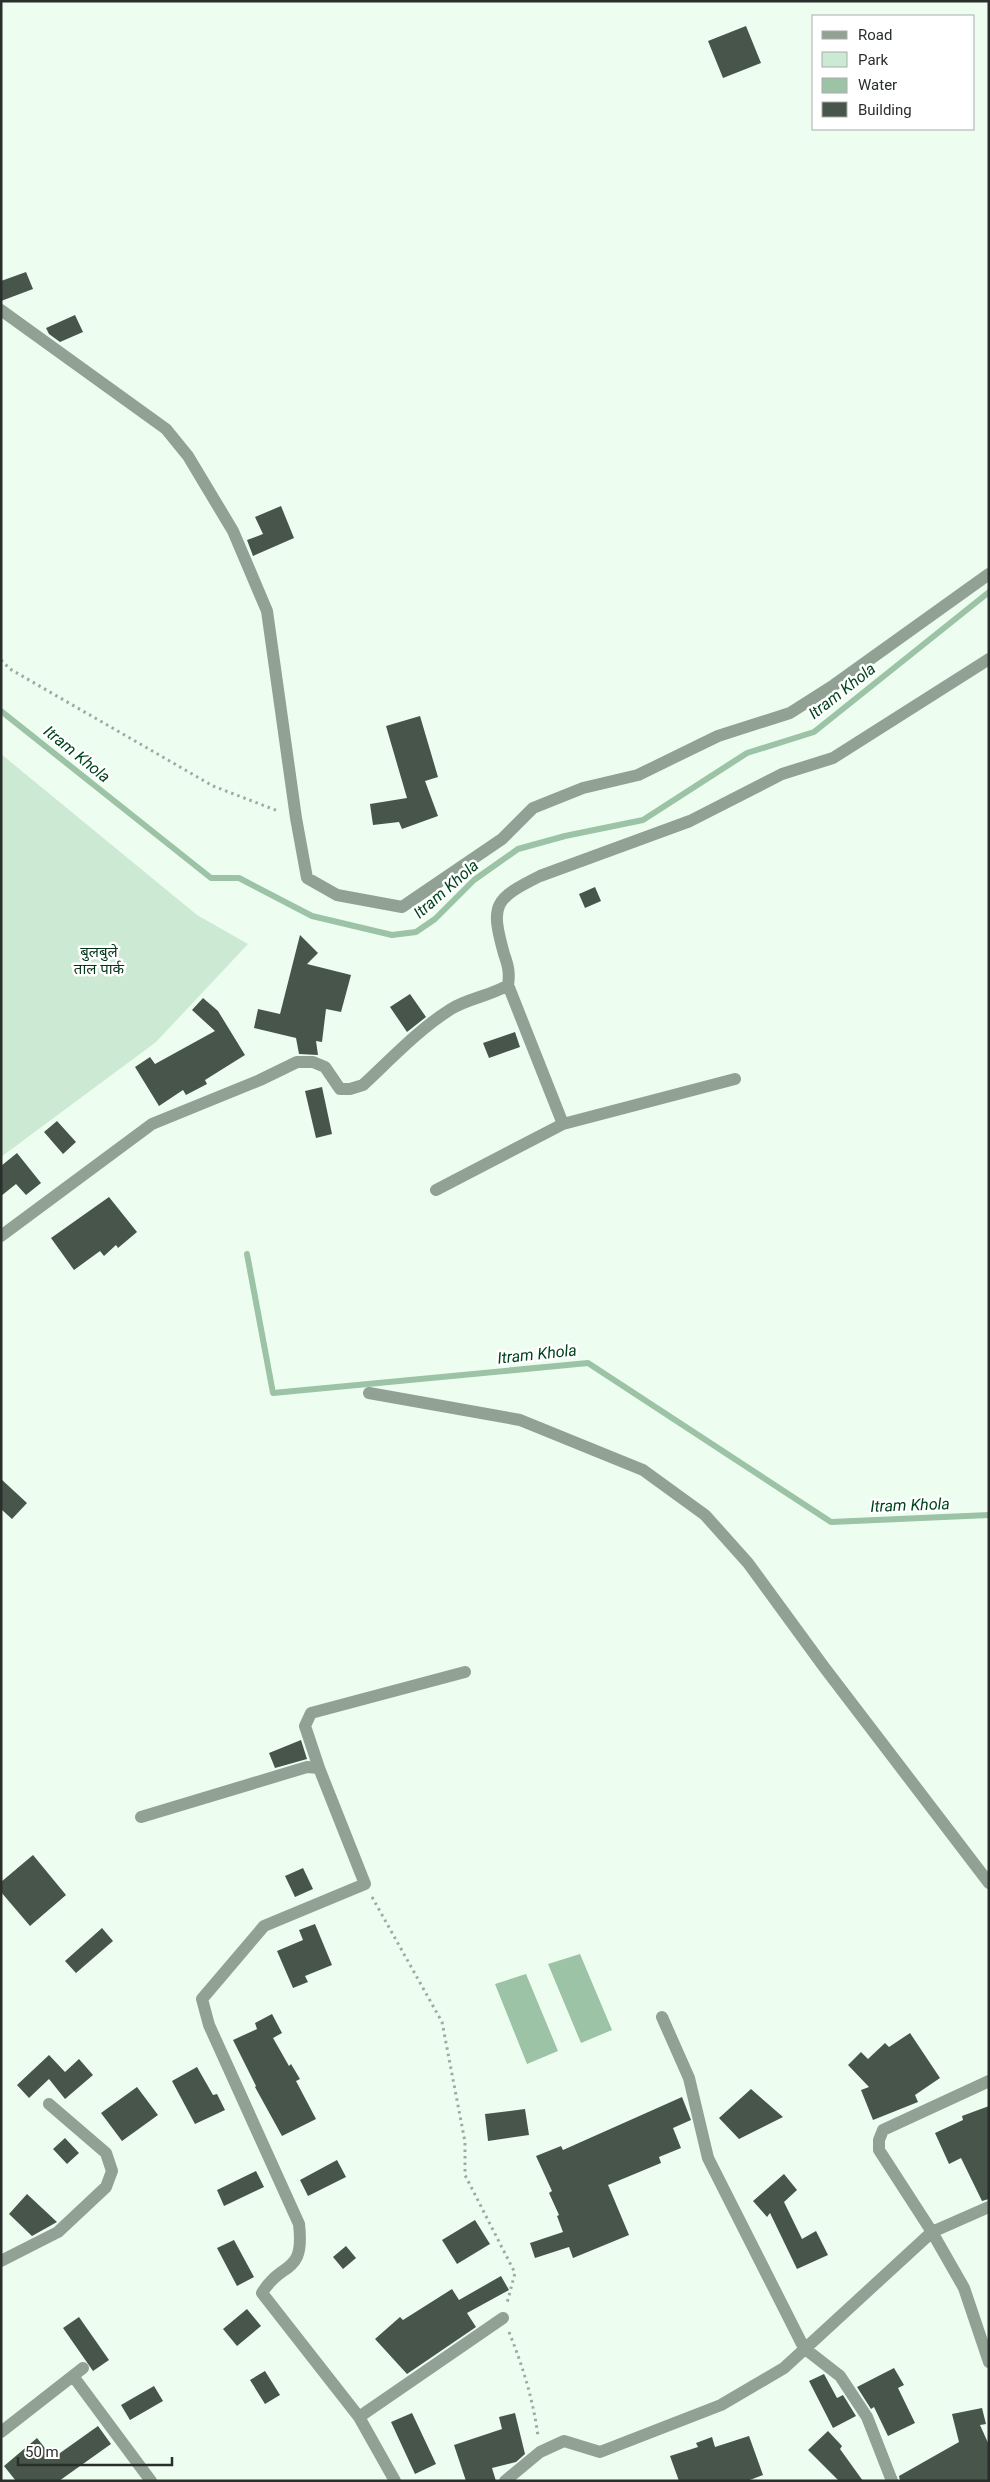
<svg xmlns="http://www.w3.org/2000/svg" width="990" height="2482" font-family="Roboto,'Noto Sans Devanagari',sans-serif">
	<rect width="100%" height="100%" fill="#edfef1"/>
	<!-- green -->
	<path fill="#cce9d3" d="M1,754l196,161 51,29 -92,98 -155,115z"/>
	<!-- water -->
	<path fill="#9cc3a5" d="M580,1954l32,76 -31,13 -33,-79z
		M526,1974l32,77 -31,13 -32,-80z"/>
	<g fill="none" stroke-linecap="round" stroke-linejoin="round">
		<!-- stream -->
		<path stroke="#9cc3a5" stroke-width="6" d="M1,711l210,167h28l73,38 80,19 24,-3 19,-13 39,-39 44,-31 47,-13 78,-16 104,-67 67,-21 175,-140
			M247,1254l26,139 315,-30 243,159 158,-7"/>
	</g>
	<!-- building -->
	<path fill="#47554a" d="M746,26l15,37 -38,15 -15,-37z
		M26,272l7,17 -32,12v-20z
		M75,315l8,17 -23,10 -11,-8 -3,-6z
		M281,506l13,32 -41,18 -6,-16 16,-6 -8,-17z
		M420,716l18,61 -13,4 13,35 -36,13 -3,-7 -26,3 -3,-21 37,-6 -21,-72z
		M595,887l6,14 -16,7 -6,-14z
		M300,935l18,18 -11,11 44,11 -10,37 -15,-3 -4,33 -6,-1 2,14 -19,-1 -3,-16 -42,-10 4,-19 22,5z
		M410,994l16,23 -19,15 -17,-25z
		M203,998l15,13 27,44 -40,25 2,4 -21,11 -3,-5 -24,16 -24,-39 15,-10 5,7 60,-33 -23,-21z
		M515,1032l5,15 -31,11 -6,-15z
		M322,1087l10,47 -16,4 -11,-47z
		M57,1121l19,21 -13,12 -19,-22z
		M17,1153l24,30 -15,12 -10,-11 -15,12v-30z
		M109,1197l28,35 -19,16 -2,-3 -12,11 -4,-5 -26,19 -23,-32z
		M1,1479l26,24 -15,16 -11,-10z
		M301,1740l6,19 -32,9 -6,-15z
		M33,1855l33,40 -36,31 -29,-34v-10z
		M303,1868l10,21 -18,8 -10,-21z
		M315,1924l17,41 -27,11 3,6 -15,6 -16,-37 26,-11 -4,-10z
		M102,1928l11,13 -37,32 -11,-12z
		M272,2014l10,19 -9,5 16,28 2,-2 9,15 -4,2 20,38 -34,17 -27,-49 1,-1 -23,-46 24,-11 -2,-6z
		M910,2033l30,45 -25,17 3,7 -45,18 -12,-30 8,-3 -21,-22 13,-13 7,7 17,-16 4,4z
		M49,2055l16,17 14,-13 14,16 -28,24 -16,-20 -20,19 -12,-13z
		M197,2067l16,28 4,-1 8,16 -30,14 -23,-43z
		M137,2087l21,28 -36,26 -21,-28z
		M751,2089l32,28 -44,22 -20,-21z
		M682,2097l9,23 -18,8 8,20 -22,9 2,6 -53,22 21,50 -56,23 -4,-11 -34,11 -5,-15 33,-11 -6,-16 2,-1 -10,-22 3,-2 -16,-35 25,-10 2,4z
		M989,2106v93l-7,2 -21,-43 -12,6 -14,-31 28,-13 -1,-4z
		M525,2109l4,26 -41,6 -3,-27z
		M65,2138l14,15 -12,11 -14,-15z
		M337,2160l9,17 -38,19 -8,-16z
		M256,2171l8,16 -40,19 -7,-16z
		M784,2174l13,16 -13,12 18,37 14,-8 12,24 -31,14 -27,-56 -3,4 -14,-16z
		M27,2194l30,28 -25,14 -23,-22z
		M475,2220l15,24 -33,20 -15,-24z
		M234,2240l20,37 -17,9 -20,-38z
		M346,2246l10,12 -13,11 -10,-12z
		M501,2276l8,14 -42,23 9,14 -69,47 -32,-35 25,-22 3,3 49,-31 7,11z
		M247,2309l14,17 -24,20 -14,-17z
		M79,2317l30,43 -16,11 -30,-43z
		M894,2368l10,17 -6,3 17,35 -27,13 -14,-29 -3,2 -14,-22z
		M265,2371l15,24 -15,9 -15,-24z
		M824,2374l13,24 6,-3 13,21 -23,12 -24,-47z
		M154,2386l9,15 -33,19 -9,-15z
		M982,2408l4,16 -6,1 9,20v36h-89l-1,-5 60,-34 -7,-28z
		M412,2413l24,51 -21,10 -24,-52z
		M515,2413l10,41 -9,8 -24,6 4,13h-30l-12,-36 48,-16 -3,-12z
		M98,2426l13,18 -52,37h-43l-12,-15 33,-28 16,20z
		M828,2431l14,15 -2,3 23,32h-24l-31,-31z
		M749,2436l14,39 -16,6h-68l-9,-25 28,-9 -2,-4 16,-6 3,10z"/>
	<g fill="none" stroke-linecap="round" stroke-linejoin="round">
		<!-- path -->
		<path stroke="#9eaba1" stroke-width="3" stroke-dasharray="2.5 4" stroke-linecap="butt" d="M1,660l9,9 203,117 65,25
			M372,1897l70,125 23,120v33l50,98 -8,30
			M509,2332c14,35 24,67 29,104"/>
		<!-- minor -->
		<path stroke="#91a295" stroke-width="12" d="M1,310l165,119 22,27 45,75 34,80 29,207 11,60 30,17 65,12 100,-68 31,-31 50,-20 55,-13 80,-39 72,-23 44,-28 155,-111
			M508,985l55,139
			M436,1190l127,-66 172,-45
			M1,1236l151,-112 108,-44 37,-18h16l12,5 15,22h10l13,-4c28,-26 56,-56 88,-76 18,-11 39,-13 57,-24 2,-12 0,-20 -4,-31 -14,-50 -10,-55 36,-78l150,-55 92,-47 51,-16 156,-99
			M369,1393l151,27 123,50 62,45 43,48 76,104 165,216
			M319,1768l-14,-42 6,-13 154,-41
			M141,1817l166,-50 12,1 46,116 -101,42 -62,73 7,26 90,199c6,52 -17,36 -37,69l97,124 36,64
			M662,2017l27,61 19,80 96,190 36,28 27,41 25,64
			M989,2081l-106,49 -4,10v10l53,82 32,56 25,74
			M1,2261l57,-29 48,-45 6,-16 -6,-18 -57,-49
			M73,2376l78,105
			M359,2417l144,-99
			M1,2432l82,-64
			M505,2481l35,-29 24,-11 36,11 121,-47 63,-37 148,-136 57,-25"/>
	</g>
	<g text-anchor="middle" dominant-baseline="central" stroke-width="5" stroke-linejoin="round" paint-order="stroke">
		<!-- park labels -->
		<g font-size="15" fill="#033417" stroke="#fff">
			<text x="99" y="952">बुलबुले<tspan x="99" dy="17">ताल पार्क</tspan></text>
		</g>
		<!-- water labels -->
		<g font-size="16" font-style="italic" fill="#00441e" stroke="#fff">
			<text transform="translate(842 691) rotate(-38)">Itram Khola</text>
			<text transform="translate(77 754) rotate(39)">Itram Khola</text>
			<text transform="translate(446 889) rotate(-41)">Itram Khola</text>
			<text transform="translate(537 1354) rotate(-6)">Itram Khola</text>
			<text transform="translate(910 1505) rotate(-2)">Itram Khola</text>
		</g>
	</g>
	<!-- border -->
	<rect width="990" height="2482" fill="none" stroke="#292f2a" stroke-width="5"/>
	<!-- legend -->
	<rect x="812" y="15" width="162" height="115" fill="#ffffff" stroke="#a9acaa"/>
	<rect x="822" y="31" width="25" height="8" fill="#91a295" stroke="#a9acaa"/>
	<text x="858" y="40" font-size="15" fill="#292f2a">Road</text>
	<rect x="822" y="52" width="25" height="15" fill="#cce9d3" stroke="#a9acaa"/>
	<text x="858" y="65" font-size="15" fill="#292f2a">Park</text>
	<rect x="822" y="78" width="25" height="15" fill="#9cc3a5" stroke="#a9acaa"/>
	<text x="858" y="90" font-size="15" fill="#292f2a">Water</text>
	<rect x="822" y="102" width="25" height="15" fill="#47554a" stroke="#a9acaa"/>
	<text x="858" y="115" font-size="15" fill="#292f2a">Building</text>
	<!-- scale -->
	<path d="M18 2457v8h154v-8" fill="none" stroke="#292f2a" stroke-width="2.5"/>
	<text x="25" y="2457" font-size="15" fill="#292f2a" stroke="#ffffff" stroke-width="4" paint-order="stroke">50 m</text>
</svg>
